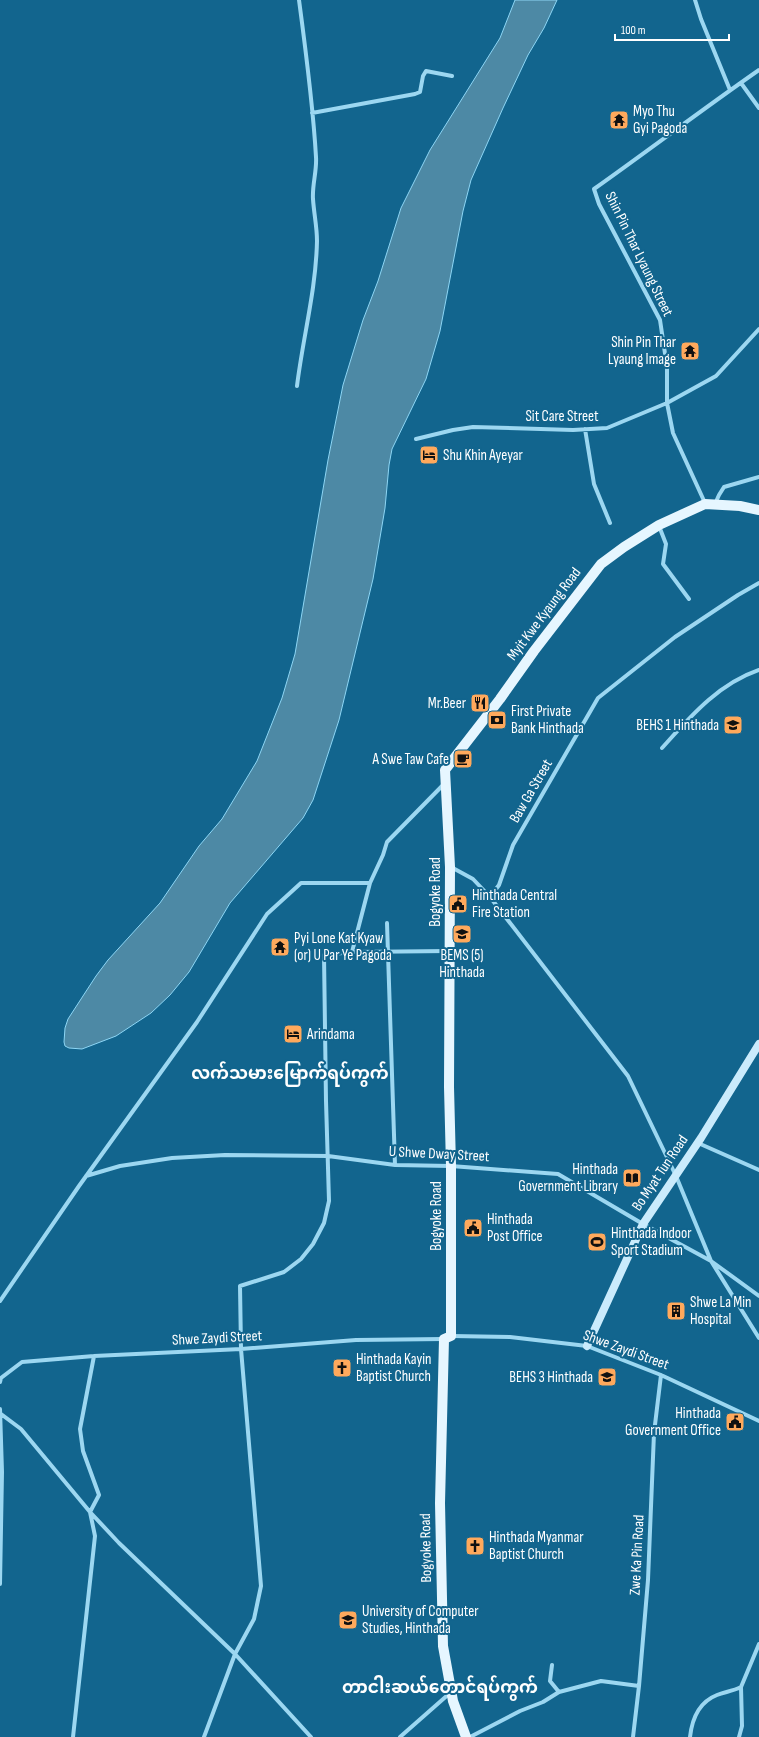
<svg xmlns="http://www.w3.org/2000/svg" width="759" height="1737" font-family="'Sofia Sans Condensed','Noto Sans Myanmar',sans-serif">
	<rect width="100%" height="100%" fill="#12658e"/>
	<!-- water -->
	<path fill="#4d89a5" stroke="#8dd6f5" d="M515,0h42l-13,28 -16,27 -25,53 -32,72 -8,31 -23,120 -14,48 -34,70 -3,16 -4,43 -12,71 -34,141 -26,80 -10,18 -73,85 -41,69 -19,23 -19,18 -35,23 -34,13 -13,-1 -4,-2 -1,-4 1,-14 3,-9 28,-43 12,-16 52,-57 39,-57 23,-27 35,-58 25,-63 13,-44 33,-194 15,-75 20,-65 15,-39 23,-73 29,-58 70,-112z"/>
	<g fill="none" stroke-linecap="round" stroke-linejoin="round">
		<!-- street -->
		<path stroke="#9cd7f1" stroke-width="4" d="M695,0l6,19 29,71
			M741,83l18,25
			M312,113l103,-19 5,-2 3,-16 3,-5 26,5
			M297,386c6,-49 19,-96 20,-145 0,-14 -3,-27 -4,-42 -1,-14 4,-28 3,-42 -3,-53 -10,-105 -17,-157
			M585,429l9,55 16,39
			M416,439l37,-9 20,-3 100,3 34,-2 60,-25 49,-27 43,-47
			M705,503l-32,-70 -6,-30v-36l-7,-47 -61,-116 -5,-15c55,-39 109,-80 165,-119
			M715,504l4,-9 5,-8 35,-10
			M659,526l7,18 -3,20 26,35
			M662,748c28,-31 56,-64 97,-78
			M451,867l22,12 17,18 138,179 48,100 35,85 48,77
			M490,897l9,-12 14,-40 85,-147 77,-61 63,-42 21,-12
			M387,923l8,242
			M352,952l18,-69 13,-28 4,-13 57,-58
			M698,1143l61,27
			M86,1176l34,-10 52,-8 53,-3 103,1 67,9 56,1 107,8 85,50 68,37 48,35
			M0,1301l79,-115 118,-164 70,-108 34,-31h69
			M452,1336l58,1 77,9 74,29 98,46
			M0,1382l1,-4 21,-16 72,-6 147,-7 115,-9 88,-1
			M0,1409l2,63 -2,112
			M1,1414l20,15 69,83 29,31 116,111 76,83
			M552,1665l-2,16 9,11
			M73,1737l22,-201 -5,-24 9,-17 -16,-44 -3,-22 14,-73
			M204,1737l31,-83 19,-35 7,-33 -20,-237 -1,-63 44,-14 17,-13 12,-15 11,-21 5,-22 -3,-100 -2,-146 28,-3 97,-1
			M400,1737l50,-44
			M470,1737l50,-26 23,-9 16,-10 42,-11 38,5
			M633,1737l6,-51 9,-106 6,-147 7,-58
			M690,1737c2,-18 9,-35 27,-42 8,-3 16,-4 24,-8
			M739,1737l3,-11 -1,-39 18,-43"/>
		<!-- secondary -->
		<path stroke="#caebfc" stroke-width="8" d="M587,1346l56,-122 58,-86 58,-94"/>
		<!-- primary -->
		<path stroke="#e6f6ff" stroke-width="10" d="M466,1737l-13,-36 -10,-55 -3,-143 4,-164 7,-3v-170l-2,-79 1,-220 -5,-97 55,-71 34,-48 67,-87 23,-17 35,-22 46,-21 35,2 19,4"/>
	</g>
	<!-- icons -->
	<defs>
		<g id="temple-square" transform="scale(1)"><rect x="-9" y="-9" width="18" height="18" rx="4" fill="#ffa95c" stroke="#12658e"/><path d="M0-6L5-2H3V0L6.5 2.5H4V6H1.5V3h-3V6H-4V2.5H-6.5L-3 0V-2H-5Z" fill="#111"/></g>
		<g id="hotel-square" transform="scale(1)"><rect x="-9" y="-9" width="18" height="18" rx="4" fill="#ffa95c" stroke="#12658e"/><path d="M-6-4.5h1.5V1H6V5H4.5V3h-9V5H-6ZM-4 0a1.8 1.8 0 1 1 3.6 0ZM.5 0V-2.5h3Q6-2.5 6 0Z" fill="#111"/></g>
		<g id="restaurant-square" transform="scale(1)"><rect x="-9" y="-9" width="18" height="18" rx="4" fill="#ffa95c" stroke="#12658e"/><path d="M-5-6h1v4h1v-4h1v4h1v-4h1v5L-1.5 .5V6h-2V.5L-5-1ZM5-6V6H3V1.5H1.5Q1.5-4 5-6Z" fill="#111"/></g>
		<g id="bank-square" transform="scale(1)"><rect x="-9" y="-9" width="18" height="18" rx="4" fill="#ffa95c" stroke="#12658e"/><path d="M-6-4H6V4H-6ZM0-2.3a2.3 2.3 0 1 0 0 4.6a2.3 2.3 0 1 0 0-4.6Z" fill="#111"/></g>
		<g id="school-square" transform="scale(1)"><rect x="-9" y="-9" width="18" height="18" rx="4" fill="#ffa95c" stroke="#12658e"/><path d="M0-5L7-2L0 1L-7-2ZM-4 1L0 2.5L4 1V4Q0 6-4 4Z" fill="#111"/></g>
		<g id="cafe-square" transform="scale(1)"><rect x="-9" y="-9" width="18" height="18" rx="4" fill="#ffa95c" stroke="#12658e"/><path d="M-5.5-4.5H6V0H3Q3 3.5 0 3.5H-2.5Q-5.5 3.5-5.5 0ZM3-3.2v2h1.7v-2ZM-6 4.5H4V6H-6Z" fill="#111"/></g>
		<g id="civic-square" transform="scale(1)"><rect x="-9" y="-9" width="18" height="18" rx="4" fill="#ffa95c" stroke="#12658e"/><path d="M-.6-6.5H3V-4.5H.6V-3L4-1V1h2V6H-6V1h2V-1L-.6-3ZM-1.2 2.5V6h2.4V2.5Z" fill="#111"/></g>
		<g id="library-square" transform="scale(1)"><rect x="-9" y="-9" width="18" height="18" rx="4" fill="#ffa95c" stroke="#12658e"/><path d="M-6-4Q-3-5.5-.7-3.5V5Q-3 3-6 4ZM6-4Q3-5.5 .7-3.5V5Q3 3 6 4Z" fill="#111"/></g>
		<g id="stadium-square" transform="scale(1)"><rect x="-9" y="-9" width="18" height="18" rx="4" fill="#ffa95c" stroke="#12658e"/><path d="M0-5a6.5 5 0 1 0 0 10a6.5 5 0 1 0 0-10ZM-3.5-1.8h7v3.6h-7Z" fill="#111"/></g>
		<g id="building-square" transform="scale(1)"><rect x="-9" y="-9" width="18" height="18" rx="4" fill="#ffa95c" stroke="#12658e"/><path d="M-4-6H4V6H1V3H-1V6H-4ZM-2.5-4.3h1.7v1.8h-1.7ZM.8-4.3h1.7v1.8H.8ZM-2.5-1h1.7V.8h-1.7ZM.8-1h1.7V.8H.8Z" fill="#111"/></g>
		<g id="church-square" transform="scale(1)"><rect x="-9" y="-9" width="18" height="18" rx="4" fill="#ffa95c" stroke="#12658e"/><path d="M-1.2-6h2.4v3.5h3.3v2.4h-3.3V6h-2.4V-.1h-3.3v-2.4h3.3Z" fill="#111"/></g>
		<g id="university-square" transform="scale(1)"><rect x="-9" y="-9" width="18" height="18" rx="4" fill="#ffa95c" stroke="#12658e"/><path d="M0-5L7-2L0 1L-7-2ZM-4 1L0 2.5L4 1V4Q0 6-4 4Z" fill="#111"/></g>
	</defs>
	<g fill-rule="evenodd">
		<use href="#temple-square" x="619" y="120"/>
		<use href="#temple-square" x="690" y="351"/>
		<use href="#hotel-square" x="429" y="455"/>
		<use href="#restaurant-square" x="480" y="703"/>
		<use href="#bank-square" x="497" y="720"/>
		<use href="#school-square" x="733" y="725"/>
		<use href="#cafe-square" x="463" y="759"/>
		<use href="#civic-square" x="458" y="904"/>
		<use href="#school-square" x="462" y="934"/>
		<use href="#temple-square" x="280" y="947"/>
		<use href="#hotel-square" x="293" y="1034"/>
		<use href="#library-square" x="632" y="1178"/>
		<use href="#civic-square" x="473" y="1228"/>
		<use href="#stadium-square" x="597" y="1242"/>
		<use href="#building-square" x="676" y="1311"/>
		<use href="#church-square" x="342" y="1368"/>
		<use href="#school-square" x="607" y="1377"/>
		<use href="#civic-square" x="735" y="1422"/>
		<use href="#church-square" x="475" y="1546"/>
		<use href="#university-square" x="348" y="1620"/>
	</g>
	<g text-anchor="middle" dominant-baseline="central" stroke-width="4" stroke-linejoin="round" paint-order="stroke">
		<!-- poi labels -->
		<g font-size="15" fill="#fff" stroke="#12658e" text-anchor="start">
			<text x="633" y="111">Myo Thu<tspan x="633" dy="17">Gyi Pagoda</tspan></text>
			<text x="676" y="342" text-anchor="end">Shin Pin Thar<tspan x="676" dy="17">Lyaung Image</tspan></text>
			<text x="443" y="455">Shu Khin Ayeyar</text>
			<text x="466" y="703" text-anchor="end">Mr.Beer</text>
			<text x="511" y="711">First Private<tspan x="511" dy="17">Bank Hinthada</tspan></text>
			<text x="719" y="725" text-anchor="end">BEHS 1 Hinthada</text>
			<text x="449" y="759" text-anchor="end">A Swe Taw Cafe</text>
			<text x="472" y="895">Hinthada Central<tspan x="472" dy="17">Fire Station</tspan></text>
			<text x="294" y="938">Pyi Lone Kat Kyaw<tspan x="294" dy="17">(or) U Par Ye Pagoda</tspan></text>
			<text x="462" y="955" text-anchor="middle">BEMS (5)<tspan x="462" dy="17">Hinthada</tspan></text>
			<text x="307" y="1034">Arindama</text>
			<text x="618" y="1169" text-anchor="end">Hinthada<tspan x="618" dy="17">Government Library</tspan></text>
			<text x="487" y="1219">Hinthada<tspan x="487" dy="17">Post Office</tspan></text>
			<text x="611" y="1233">Hinthada Indoor<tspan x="611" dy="17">Sport Stadium</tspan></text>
			<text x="690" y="1302">Shwe La Min<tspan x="690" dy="17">Hospital</tspan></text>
			<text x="356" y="1359">Hinthada Kayin<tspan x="356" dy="17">Baptist Church</tspan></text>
			<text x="593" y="1377" text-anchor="end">BEHS 3 Hinthada</text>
			<text x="721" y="1413" text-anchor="end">Hinthada<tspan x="721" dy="17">Government Office</tspan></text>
			<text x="489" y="1537">Hinthada Myanmar<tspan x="489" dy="17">Baptist Church</tspan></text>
			<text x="362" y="1611">University of Computer<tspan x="362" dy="17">Studies, Hinthada</tspan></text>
		</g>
		<!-- street labels -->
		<g font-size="15" fill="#fff" stroke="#12658e">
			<text transform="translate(639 254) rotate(64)">Shin Pin Thar Lyaung Street</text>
			<text x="562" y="416">Sit Care Street</text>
			<text transform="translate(544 614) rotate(-53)">Myit Kwe Kyaung Road</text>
			<text transform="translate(531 791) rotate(-60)">Baw Ga Street</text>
			<text transform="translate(435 892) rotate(-90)">Bogyoke Road</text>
			<text transform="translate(439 1154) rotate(3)">U Shwe Dway Street</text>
			<text transform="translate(660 1173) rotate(-56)">Bo Myat Tun Road</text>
			<text transform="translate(436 1216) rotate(-90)">Bogyoke Road</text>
			<text transform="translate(217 1338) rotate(-3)">Shwe Zaydi Street</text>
			<text transform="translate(626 1350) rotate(20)">Shwe Zaydi Street</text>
			<text transform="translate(426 1548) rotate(-91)">Bogyoke Road</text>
			<text transform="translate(637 1555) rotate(-87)">Zwe Ka Pin Road</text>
		</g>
		<!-- quarter labels -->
		<g font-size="17" font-weight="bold" fill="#fff" stroke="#12658e">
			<text x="290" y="1074">လက်သမားမြောက်ရပ်ကွက်</text>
			<text x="440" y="1688">တာငါးဆယ်တောင်ရပ်ကွက်</text>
		</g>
	</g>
	<!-- scale -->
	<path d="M615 34v6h114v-6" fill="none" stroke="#ffffff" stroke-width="2"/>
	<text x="621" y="34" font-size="12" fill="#ffffff" stroke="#12658e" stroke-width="3" paint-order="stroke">100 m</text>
</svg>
